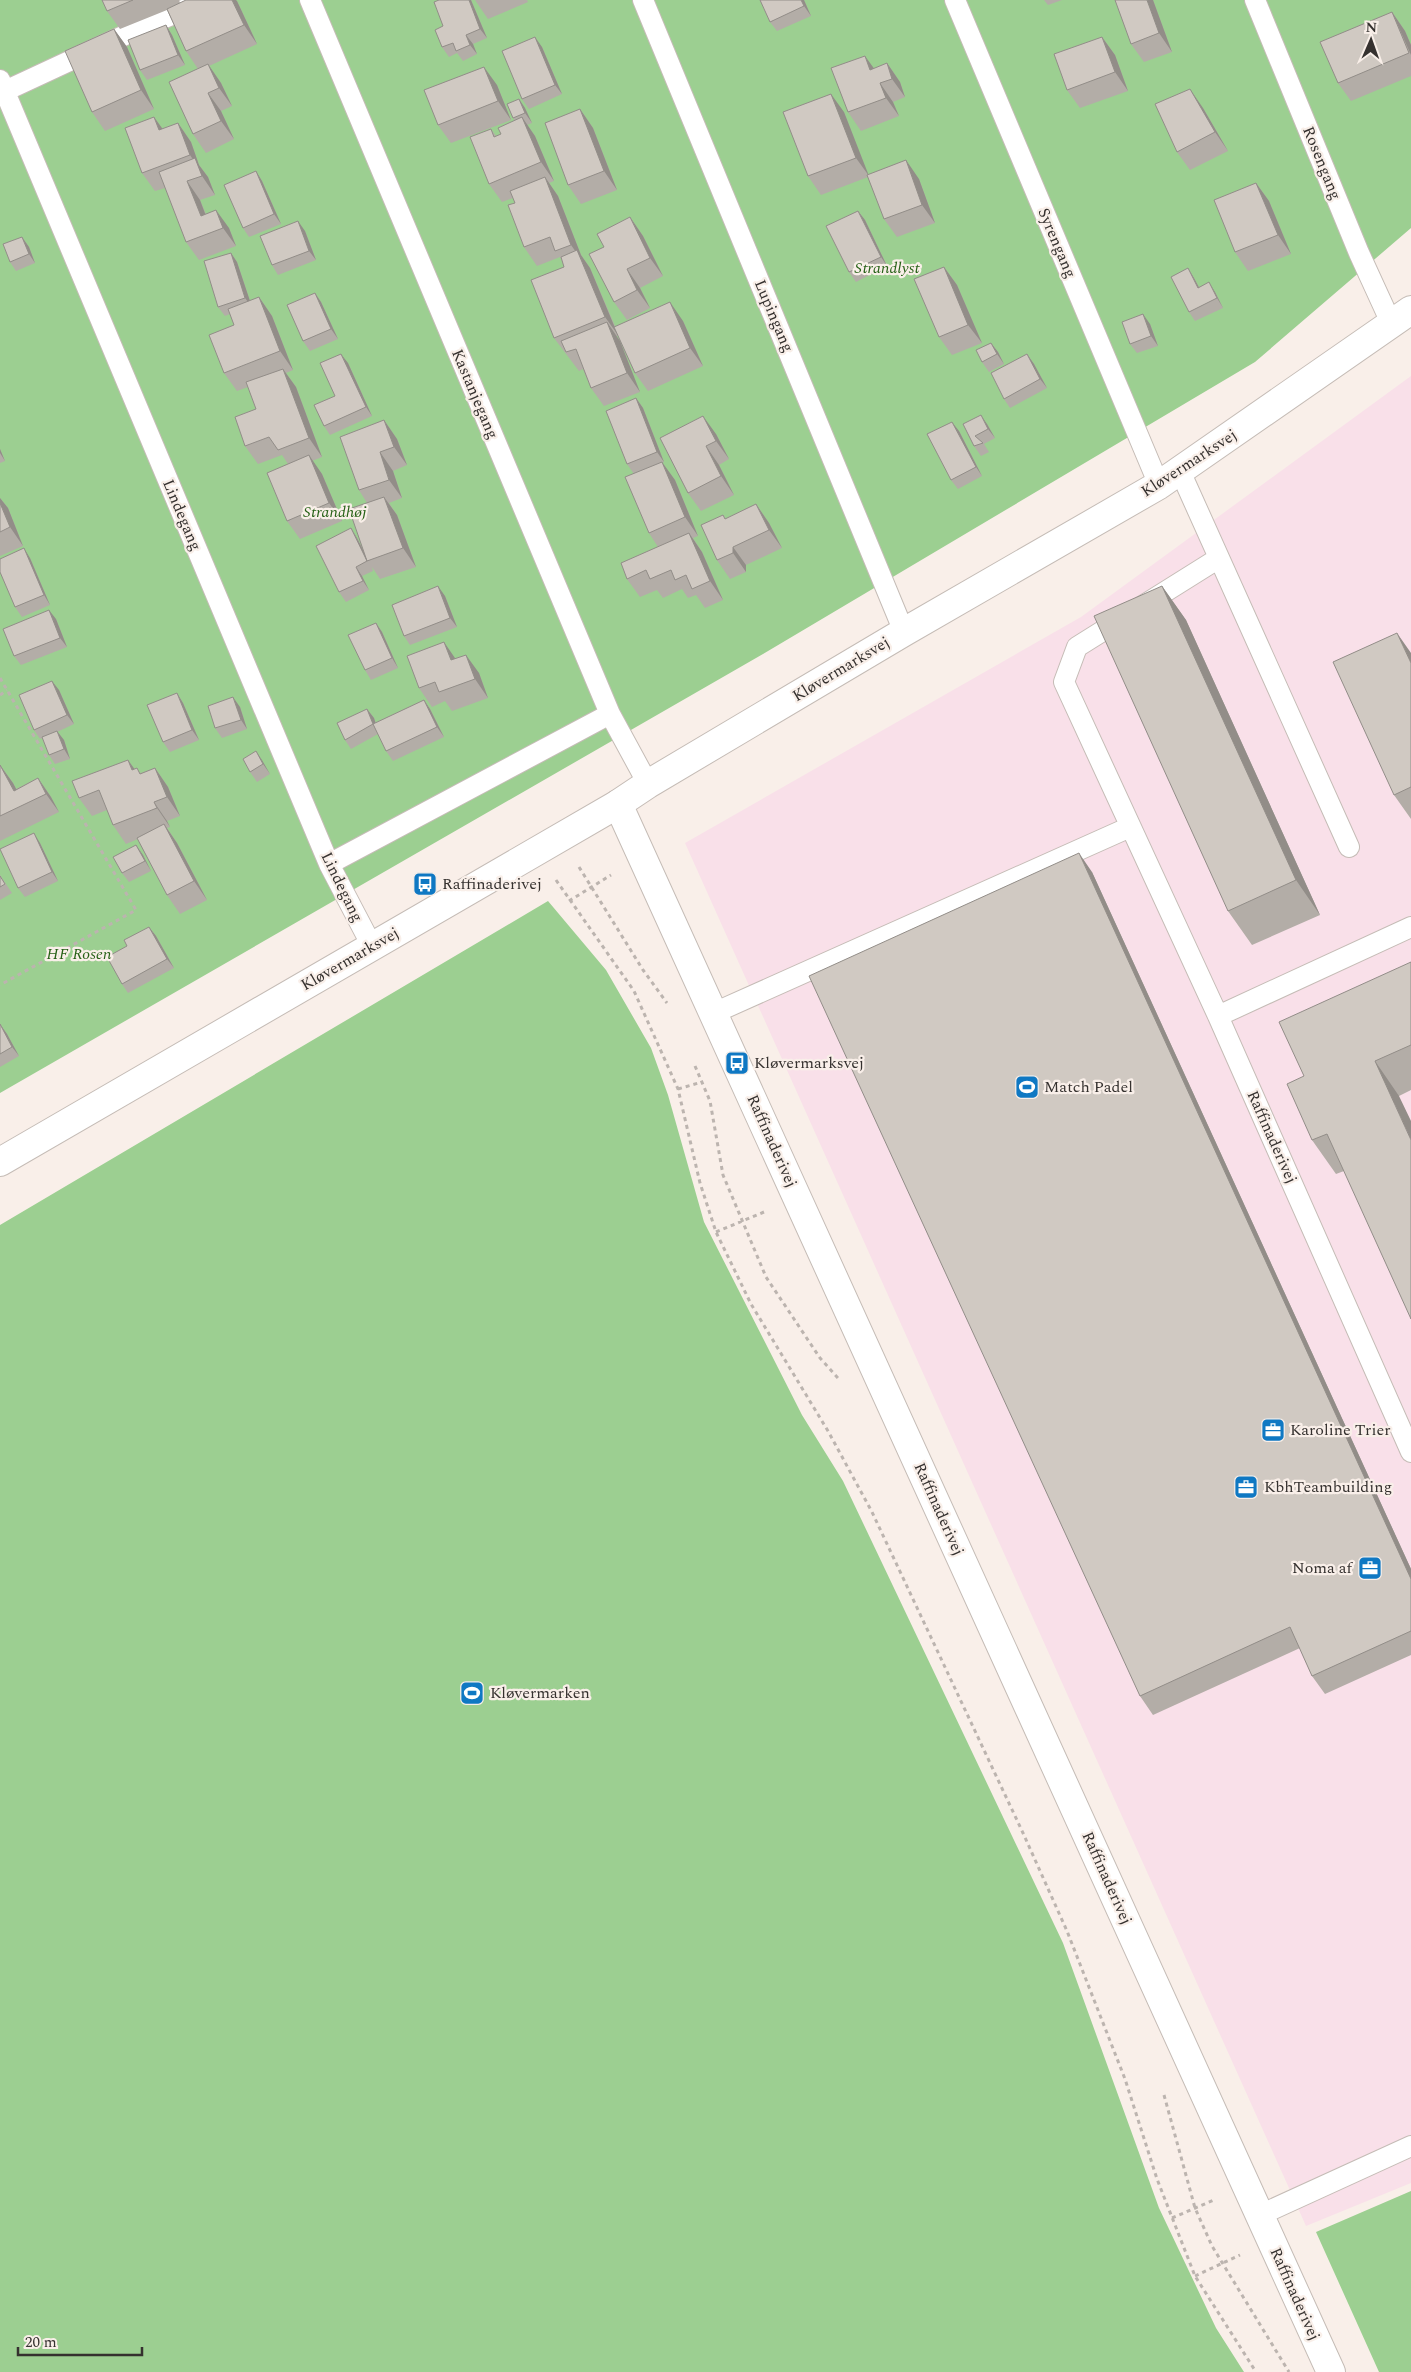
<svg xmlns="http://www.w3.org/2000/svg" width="1411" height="2372" font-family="Spectral,serif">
	<rect width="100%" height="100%" fill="#f9efe9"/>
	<!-- industrial -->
	<path fill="#f9e0e9" d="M1411,376v1807l-105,43 -621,-1383 396,-226z"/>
	<!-- green -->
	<path fill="#9ccf91" d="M0,0h1411v228l-156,134 -492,292 -763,439z
		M548,901l58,69 45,78 17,47 36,127 98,193 41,66 220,462 96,265 57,120 28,44h-1244v-1147z
		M1411,2191v181h-32l-63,-140z"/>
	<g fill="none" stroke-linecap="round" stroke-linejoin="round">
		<!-- service casing -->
		<g stroke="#c5bcb6" stroke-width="22">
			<path id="service" d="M310,0l300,714 38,70
				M643,0l261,632
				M955,0l204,485
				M1255,0l104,253 33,72
				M0,80l329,784 43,82
				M5,91l131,-61 71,-30
				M1180,471l169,376
				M329,864l281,-150
				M1411,927l-193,89 193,436
				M714,1013l416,-186
				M1218,1016l-154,-334 13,-35 142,-89
				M1260,2215l151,-69"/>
		</g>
		<!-- minor casing -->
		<g stroke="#c5bcb6" stroke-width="30">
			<path id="minor" d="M618,804l713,1568"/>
		</g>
		<!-- tertiary casing -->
		<g stroke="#c5bcb6" stroke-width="30">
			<path id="tertiary" d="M0,1162l618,-358 30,-20 256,-152 255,-147 252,-175"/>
		</g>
		<!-- path -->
		<path stroke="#bcb4af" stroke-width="3" stroke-dasharray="4 4" stroke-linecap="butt" d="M0,678l136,232 -136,75
			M0,695l7,-5
			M579,867l64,103 24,33
			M556,880l78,111 44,98 22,94 16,49 35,72 77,127 44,81 151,321 44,98 58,148 32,100 38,97 61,96
			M569,901l42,-26
			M695,1066l15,35 13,74 43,102 54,81 18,20
			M678,1089l24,-7
			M716,1232l48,-20
			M1164,2095l31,113 17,38 77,126
			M1172,2218l42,-18
			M1195,2276l45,-21"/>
		<!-- service -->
		<use href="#service" stroke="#fff" stroke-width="20"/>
		<!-- minor -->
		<use href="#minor" stroke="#fff" stroke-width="28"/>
		<!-- tertiary -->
		<use href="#tertiary" stroke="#fff" stroke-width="28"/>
	</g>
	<!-- wall -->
	<path fill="#b3ada7" d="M102,0h77l1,3 57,-2 20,43 -48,22 12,17 11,23 -11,5 13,28 -28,14 -13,-19 5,-65 -12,-18 -19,-41 -47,19 -13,-18z
		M439,0h32l16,38 -14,6 4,10 -14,7 -6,-8 -8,4 -7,-10 1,-21z
		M475,0h52l1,2 -40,17z
		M760,0h44l7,16 -34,15 -7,-9z
		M1044,0h18l-14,5z
		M1153,0l19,52 -28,10 -13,-18z
		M1392,12l13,19 6,14v31l-60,25 -13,-18z
		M166,25l6,10 13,30 -38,15 -7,-10z
		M114,29l13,18 27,62 -49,22 -13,-19z
		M1102,37l13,18 13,36 -48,17 -13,-18z
		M542,47l20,47 -33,15 -7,-10z
		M887,63l13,19 5,15 -12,5 6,14 -38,15 -13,-19 25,-43z
		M497,85l14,35 -60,23 -13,-18z
		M519,99l6,9 7,15 -5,2 8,11 19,45 -5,2 9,13 23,59 9,13 25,58 68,-5 20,45 -55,25 -13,-18 -17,-37h-2l4,5 20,51 -36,14 -13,-18 -8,-19 -4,2 -25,-33 10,-71 -2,-6 -2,-4 -23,9 -13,-19 -9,-44 -2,-5 -11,4 -13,-18 2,-55 5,7 5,-2 14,-13 -2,-3z
		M1203,108l25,43 -38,19 -13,-18z
		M580,109l13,19 24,62 -36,14 -13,-19z
		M844,112l24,63 51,4 16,44 -38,14 -13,-18 -16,-42 -47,18 -13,-19z
		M154,117l8,12 16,-6 13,19 8,23 9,12 7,18 -15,5 6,14 23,14 7,18 -37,14 -13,-18 -21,-54 -10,3 -13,-18z
		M256,171l6,10 19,43 -32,13 -6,-9z
		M1256,183l13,18 22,53 -43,17 -13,-19z
		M858,211l7,9 22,46 -31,16 -7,-10z
		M630,217l13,19 20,40 -23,12 10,20 -23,12 -13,-18 -10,-55z
		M305,231l11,29 -38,15 -6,-10z
		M22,237l7,10 6,16 -19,8 -6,-9z
		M231,253l6,9 13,39 9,-4 13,19 21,54 -7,3 10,14 26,70 -10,4 10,13 20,47 -42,18 -13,-18 1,-57 -6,-9 -24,9 -13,-18 11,-37 -8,-22 -11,4 -13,-18 10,-48 -4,-11 -5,2 -7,-9z
		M944,267l13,18 25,58 -30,12 -13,-18z
		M1188,268l6,10 5,9 16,5 8,16 -28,13 -6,-9z
		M315,293l6,9 17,37 -28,12 -7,-10z
		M1150,324l8,22 -21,7 -7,-9z
		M991,343l7,9 6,12 -15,8 -7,-10z
		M1027,354l7,10 13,24 -37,20 -6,-9z
		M348,363l24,53 -42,19 -6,-9z
		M636,398l7,10 21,54 -2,1 13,17 23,56 -5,2 9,14 21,48 -18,8 -9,-13 -8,3 -6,-9 -19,9 -6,-8 -17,7 -13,-18 31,-32 -9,-14 -15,-59 -7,-10z
		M384,420l13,19 10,26 -14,6 9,27 -13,5 8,12 19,52 -36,12 -8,-12 1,4 -11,5 7,14 -23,12 -7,-10 12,-64 6,10 6,11 4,-46 -8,-13z
		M963,424h24l8,14 -11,6 5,8 -8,4 -7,-10z
		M959,431l23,45 -24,13 -7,-9z
		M716,434l13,25 -10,6 15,30 -33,16 -13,-18 -28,-55z
		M0,449l5,12 -5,2z
		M0,498l8,10 15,38 -23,10z
		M756,504l13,19 13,25 -36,17v7l-16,7 -13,-19 6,-45 3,4z
		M30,558l20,47 -28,12 -7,-10z
		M1162,586l24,34 134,295 -68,30 -24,-34z
		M445,596l12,31 -47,18 -6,-9z
		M56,619l11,28 -46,18 -7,-9z
		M376,623l6,9 16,36 -27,12 -6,-10z
		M1411,653v166l-17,-24z
		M455,659l24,14 9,25 -36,13 -7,-10 -13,6 -13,-19z
		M59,690l15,34 -17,8 7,8 6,19 -15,5 -6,-9 -7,-17 -2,1 -6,-9z
		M177,693l6,10 16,37 -29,12 -7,-10z
		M424,700l6,9 14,28 -51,24 -7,-10 -8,-17 -27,15 -6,-9 22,-31 7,9 2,5z
		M240,707l7,22 -25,9 -7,-10z
		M256,751l14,23 -13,8 -7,-10z
		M128,760l6,9 7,4 14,-5 13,19 12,29 -13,5 3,6 -3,1 10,15 30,57 -27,14 -13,-19 -29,-56 -12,5 -13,-19 -6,-15 -15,6 -13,-18z
		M0,765l13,18 3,6 22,-11 13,19 8,15 -59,29z
		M40,843l18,38 -33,16 -7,-9z
		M136,845l7,10 8,16 -22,11 -7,-9z
		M1092,872l319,697v86l-86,39 -13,-18 -12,-28 -147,67 -13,-19z
		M0,875l12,18 -12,7z
		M149,927l7,9 18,32 -46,25 -6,-9 5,-38z
		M1411,962v128l-12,6 -55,75 -8,3 -24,-34 -8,-64z
		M0,1024l7,10 12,22 -19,11z"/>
	<!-- shaded-wall -->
	<path fill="#928d88" d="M232,0h4l1,1 20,43 -13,-19z
		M469,0h2l16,38 -7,-9z
		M801,0h3l7,16 -7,-10z
		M1147,0h6l19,52 -13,-19z
		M1392,12l13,19 6,14v10z
		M166,25l6,10 13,30 -7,-10z
		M114,29l13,18 27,62 -13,-19z
		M466,35l7,9 4,10 -7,-9z
		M535,37l7,10 20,47 -7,-9z
		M1102,37l13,18 13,36 -13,-19z
		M865,56l13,18 2,9 13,19 6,14 -13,-18 -16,-28z
		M887,63l13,19 5,15 -13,-18z
		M208,64l13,19 11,23 -13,-18z
		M484,67l13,18 14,35 -13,-19z
		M1190,89l13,19 25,43 -13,-19z
		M208,93l13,18 13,28 -13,-18z
		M831,94l13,18 25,64 -13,-18z
		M519,99l6,9 7,15 -7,-10z
		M580,109l13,19 24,62 -13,-19z
		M154,117l13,18 -8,-5z
		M522,117l13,19 19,45 -13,-19z
		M178,123l13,19 8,23 9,12 7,18 -13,-19 -4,-9 -8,-12z
		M906,160l13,19 16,44 -13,-18z
		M256,171l6,10 19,43 -7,-10z
		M545,177l13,19 23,59 9,13 28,67 -13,-18 -24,-58 -10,-14z
		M187,181l13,19 12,32 -11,-16z
		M1256,183l13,18 22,53 -13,-19z
		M216,210l13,18 7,18 -13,-18z
		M858,211l7,9 22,46 -6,-9z
		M630,217l13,19 20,40 -13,-18z
		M298,221l7,10 11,29 -7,-9z
		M22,237l7,10 6,16 -6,-9z
		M231,253l6,9 15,45 -7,-9z
		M944,267l13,18 25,58 -14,-18z
		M1188,268l6,10 10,19 -6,-9z
		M627,269l13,19 10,20 -13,-18z
		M1209,282l6,10 8,16 -6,-10z
		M315,293l6,9 17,37 -7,-10z
		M259,297l13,19 21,54 -13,-19z
		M670,302l13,19 20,45 -13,-18z
		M1143,314l7,10 8,22 -7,-10z
		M607,322l13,19 20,51 -13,-19z
		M991,343l7,9 6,12 -7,-10z
		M341,354l7,9 24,53 -6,-9z
		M1027,354l7,10 13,24 -7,-9z
		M283,369l13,18 26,70 -13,-19z
		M636,398l7,10 21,54 -7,-10z
		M981,415l6,9 8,14 -7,-9z
		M703,416l13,18 13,25 -13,-18z
		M384,420l13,19 10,26 -13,-18z
		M952,422l7,9 23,45 -6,-9z
		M706,446l13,19 15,30 -13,-19z
		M0,449l5,12 -5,-8z
		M380,452l13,19 9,27 -13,-18z
		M309,455l13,19 20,47 -13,-18z
		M662,462l13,18 23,56 -13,-19z
		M384,497l13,18 19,52 -13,-19z
		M0,498l8,10 15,38 -13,-19 -10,-24z
		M756,504l13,19 13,25 -13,-18z
		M351,528l6,10 11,22 -1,1 6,10 -6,-10z
		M689,533l13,19 21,48 -13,-19z
		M733,547l13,18v7l-13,-19z
		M24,548l6,10 20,47 -6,-10z
		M356,567l6,9 7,14 -6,-9z
		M438,586l7,10 12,31 -7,-9z
		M1162,586l24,34 134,295 -24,-35z
		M49,610l7,9 11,28 -7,-9z
		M376,623l6,9 16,36 -6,-10z
		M1397,633l14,20v10z
		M444,642l13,19 -6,-1z
		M466,655l13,18 9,25 -13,-19z
		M52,681l7,9 15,34 -7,-9z
		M177,693l6,10 16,37 -7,-10z
		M233,697l7,10 7,22 -6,-9z
		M424,700l6,9 14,28 -7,-10z
		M367,709l7,9 5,16 -6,-10z
		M57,731l7,9 6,19 -6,-10z
		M256,751l6,9 8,14 -7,-10z
		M128,760l13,18 -9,-8z
		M0,765l13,18 11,21 -10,-13z
		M155,768l13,19 12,29 -13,-19z
		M38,778l13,19 8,15 -13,-18z
		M154,802l13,19 3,6 -13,-19z
		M164,824l13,19 30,57 -13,-19z
		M34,833l6,10 18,38 -6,-9z
		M136,845l7,10 8,16 -6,-10z
		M1079,853l13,19 319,697v10z
		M149,927l7,9 18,32 -7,-9z
		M0,1024l7,10 12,22 -7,-9z
		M1375,1061l24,35 12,25v19z"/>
	<!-- building -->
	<path fill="#d0c9c2" stroke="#928d88" d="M102,0h31l-26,11z
		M186,0h46l12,25 -58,26 -19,-42z
		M439,0h30l11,29 -14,6 4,10 -14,6 -3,-8 -11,4 -7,-17 8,-4 -9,-24z
		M760,0h41l3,6 -34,16z
		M1115,0h32l12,33 -28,11z
		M1392,12l17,41 -71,30 -18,-41z
		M166,25l12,30 -38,15 -12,-30z
		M114,29l27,61 -49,22 -27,-61z
		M535,37l20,48 -33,14 -20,-48z
		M1102,37l13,35 -48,18 -13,-36z
		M865,56l5,14 17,-7 5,16 -12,4 6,15 -38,14 -17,-44z
		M208,64l11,24 -11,5 13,28 -28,13 -24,-52z
		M484,67l14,34 -60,24 -14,-35z
		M1190,89l25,43 -38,20 -22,-48z
		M831,94l25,64 -48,18 -25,-64z
		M519,99l6,14 -12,5 -6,-14z
		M580,109l24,62 -36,14 -23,-62z
		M154,117l5,13 19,-7 12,32 -48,18 -17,-45z
		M522,117l19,45 -52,22 -19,-47 21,-8 3,8 7,-3 -3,-6z
		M195,158l7,18 -15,5 14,35 15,-6 7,18 -37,14 -27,-70z
		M906,160l16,45 -38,14 -17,-44z
		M256,171l18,43 -31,14 -19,-43z
		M545,177l26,68 -16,6 -5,-14 -26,10 -16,-42 7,-2 -5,-12z
		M1256,183l22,52 -43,17 -21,-52z
		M858,211l23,46 -32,15 -23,-46z
		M630,217l20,41 -23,11 10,21 -23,12 -25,-48 15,-7 -7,-13z
		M298,221l11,30 -37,14 -12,-29z
		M22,237l7,17 -19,8 -7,-18z
		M577,250l28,67 -51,21 -23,-58 33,-13 -3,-10z
		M231,253l14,45 -27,9 -14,-46z
		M944,267l24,58 -29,12 -25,-58z
		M1188,268l10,20 11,-6 8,16 -28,14 -18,-35z
		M315,293l16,36 -28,12 -16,-36z
		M259,297l21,54 -56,22 -15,-38 25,-10 -6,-16z
		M670,302l20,46 -55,25 -21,-46z
		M1143,314l8,22 -21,8 -8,-22z
		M607,322l20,51 -36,15 -15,-39 -10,3 -5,-11z
		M991,343l6,11 -15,8 -6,-12z
		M341,354l25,53 -42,19 -10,-21 21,-9 -15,-33z
		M1027,354l13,25 -36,20 -13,-26z
		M283,369l26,69 -31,12 -9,-13 -24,9 -10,-29 21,-8 -10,-27z
		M636,398l21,54 -30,12 -21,-53z
		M981,415l7,14 -13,7 8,7 -9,3 -11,-22z
		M703,416l13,25 -10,5 15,30 -33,17 -28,-55z
		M384,420l10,27 -14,5 9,28 -30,10 -19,-53z
		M952,422l24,45 -25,13 -24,-46z
		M309,455l20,48 -42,18 -20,-48z
		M662,462l23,55 -36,16 -24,-56z
		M384,497l19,51 -36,13 -18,-52z
		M0,503l10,24 -10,5z
		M756,504l13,26 -36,17v6l-16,7 -16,-35 22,-10 2,4z
		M351,528l16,33 -11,6 7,14 -24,11 -23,-46z
		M689,533l21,48 -18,8 -6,-14 -11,5 -4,-10 -21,9 -4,-9 -19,9 -6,-16z
		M24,548l20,47 -29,12 -15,-35v-13z
		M438,586l12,32 -46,18 -12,-31z
		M1162,586l134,294 -68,31 -134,-295z
		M49,610l11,28 -46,18 -11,-27z
		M376,623l16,35 -27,12 -17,-35z
		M1397,633l14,30v124l-17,8 -61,-133z
		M444,642l7,18 15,-5 9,24 -36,13 -4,-10 -16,6 -12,-32z
		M52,681l15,34 -33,15 -15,-35z
		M177,693l15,37 -29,12 -16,-37z
		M233,697l8,23 -26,8 -7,-22z
		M424,700l13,27 -51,24 -13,-27 -28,16 -8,-17 30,-14 6,15z
		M57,731l7,18 -15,6 -7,-18z
		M256,751l7,13 -13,8 -7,-13z
		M128,760l4,10 5,-2 3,6 15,-6 12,29 -13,5 3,6 -44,17 -14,-35 -20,8 -7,-17z
		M0,765l14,26 24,-13 8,16 -46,22z
		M164,824l30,57 -27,14 -30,-57z
		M34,833l18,39 -34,16 -18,-39z
		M136,845l9,16 -23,12 -9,-16z
		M1079,853l332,726v52l-99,45 -22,-49 -150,69 -331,-720z
		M0,876l5,8 -5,3z
		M149,927l18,32 -45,25 -15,-27 20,-11 -3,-6z
		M1411,962v83l-36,16 36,79v179l-84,-185 -15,6 -25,-56 17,-8 -25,-54z
		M0,1024l12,23 -12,7z"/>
	<!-- icons -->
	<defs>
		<g id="bus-square" transform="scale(1.25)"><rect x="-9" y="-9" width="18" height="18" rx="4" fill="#0f78c3" stroke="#f9efe9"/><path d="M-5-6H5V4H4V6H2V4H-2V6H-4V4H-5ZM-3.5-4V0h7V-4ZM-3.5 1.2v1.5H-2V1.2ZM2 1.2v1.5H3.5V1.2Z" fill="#fff"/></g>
		<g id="stadium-square" transform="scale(1.25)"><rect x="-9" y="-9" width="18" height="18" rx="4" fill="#0f78c3" stroke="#f9efe9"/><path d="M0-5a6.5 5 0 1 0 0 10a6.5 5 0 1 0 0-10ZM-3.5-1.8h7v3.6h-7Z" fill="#fff"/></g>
		<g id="office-square" transform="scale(1.25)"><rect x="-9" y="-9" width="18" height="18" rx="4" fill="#0f78c3" stroke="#f9efe9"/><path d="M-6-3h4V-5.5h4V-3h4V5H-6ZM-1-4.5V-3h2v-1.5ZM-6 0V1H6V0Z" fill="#fff"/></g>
	</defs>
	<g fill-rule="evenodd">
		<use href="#bus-square" x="425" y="884"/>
		<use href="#bus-square" x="737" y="1063"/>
		<use href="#stadium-square" x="1027" y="1087"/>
		<use href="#office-square" x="1273" y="1430"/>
		<use href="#office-square" x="1246" y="1487"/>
		<use href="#office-square" x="1370" y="1568"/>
		<use href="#stadium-square" x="472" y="1693"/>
	</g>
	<g text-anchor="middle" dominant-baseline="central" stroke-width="4.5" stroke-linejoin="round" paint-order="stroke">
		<!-- street labels -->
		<g font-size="16" fill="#35312f" stroke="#f9efe9">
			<text transform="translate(1322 163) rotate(68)">Rosengang</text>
			<text transform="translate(1057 243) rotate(67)">Syrengang</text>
			<text transform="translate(774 316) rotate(67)">Lupingang</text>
			<text transform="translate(475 394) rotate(67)">Kastanjegang</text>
			<text transform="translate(1189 463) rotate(-33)">Kløvermarksvej</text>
			<text transform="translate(182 515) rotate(67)">Lindegang</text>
			<text transform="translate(841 669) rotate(-31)">Kløvermarksvej</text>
			<text transform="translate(342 887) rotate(64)">Lindegang</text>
			<text transform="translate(350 959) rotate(-30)">Kløvermarksvej</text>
			<text transform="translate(1272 1137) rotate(66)">Raffinaderivej</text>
			<text transform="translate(772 1141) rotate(66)">Raffinaderivej</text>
			<text transform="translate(939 1509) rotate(66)">Raffinaderivej</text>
			<text transform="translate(1107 1878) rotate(66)">Raffinaderivej</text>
			<text transform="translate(1295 2294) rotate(66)">Raffinaderivej</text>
		</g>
		<!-- park labels -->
		<g font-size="16" font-style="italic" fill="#266116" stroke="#f9efe9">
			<text x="887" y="268">Strandlyst</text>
			<text x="335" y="512">Strandhøj</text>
			<text x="79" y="954">HF Rosen</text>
		</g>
		<!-- poi labels -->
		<g font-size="16" fill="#35312f" stroke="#f9efe9" text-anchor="start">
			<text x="442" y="884">Raffinaderivej</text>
			<text x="754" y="1063">Kløvermarksvej</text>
			<text x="1044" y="1087">Match Padel</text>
			<text x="1290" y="1430">Karoline Trier</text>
			<text x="1264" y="1487">KbhTeambuilding</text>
			<text x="1352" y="1568" text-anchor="end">Noma af</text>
			<text x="490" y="1693">Kløvermarken</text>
		</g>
	</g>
	<!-- north arrow -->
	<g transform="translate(1371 40) rotate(2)" stroke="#f9efe9" stroke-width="4" paint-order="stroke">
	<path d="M0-4L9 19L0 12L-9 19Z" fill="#35312f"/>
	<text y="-8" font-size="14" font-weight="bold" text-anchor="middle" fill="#35312f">N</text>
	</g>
	<!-- scale -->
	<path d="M18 2347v8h124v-8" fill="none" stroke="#35312f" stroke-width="2.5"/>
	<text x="25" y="2347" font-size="15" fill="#35312f" stroke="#f9efe9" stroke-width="4" paint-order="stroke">20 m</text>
</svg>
